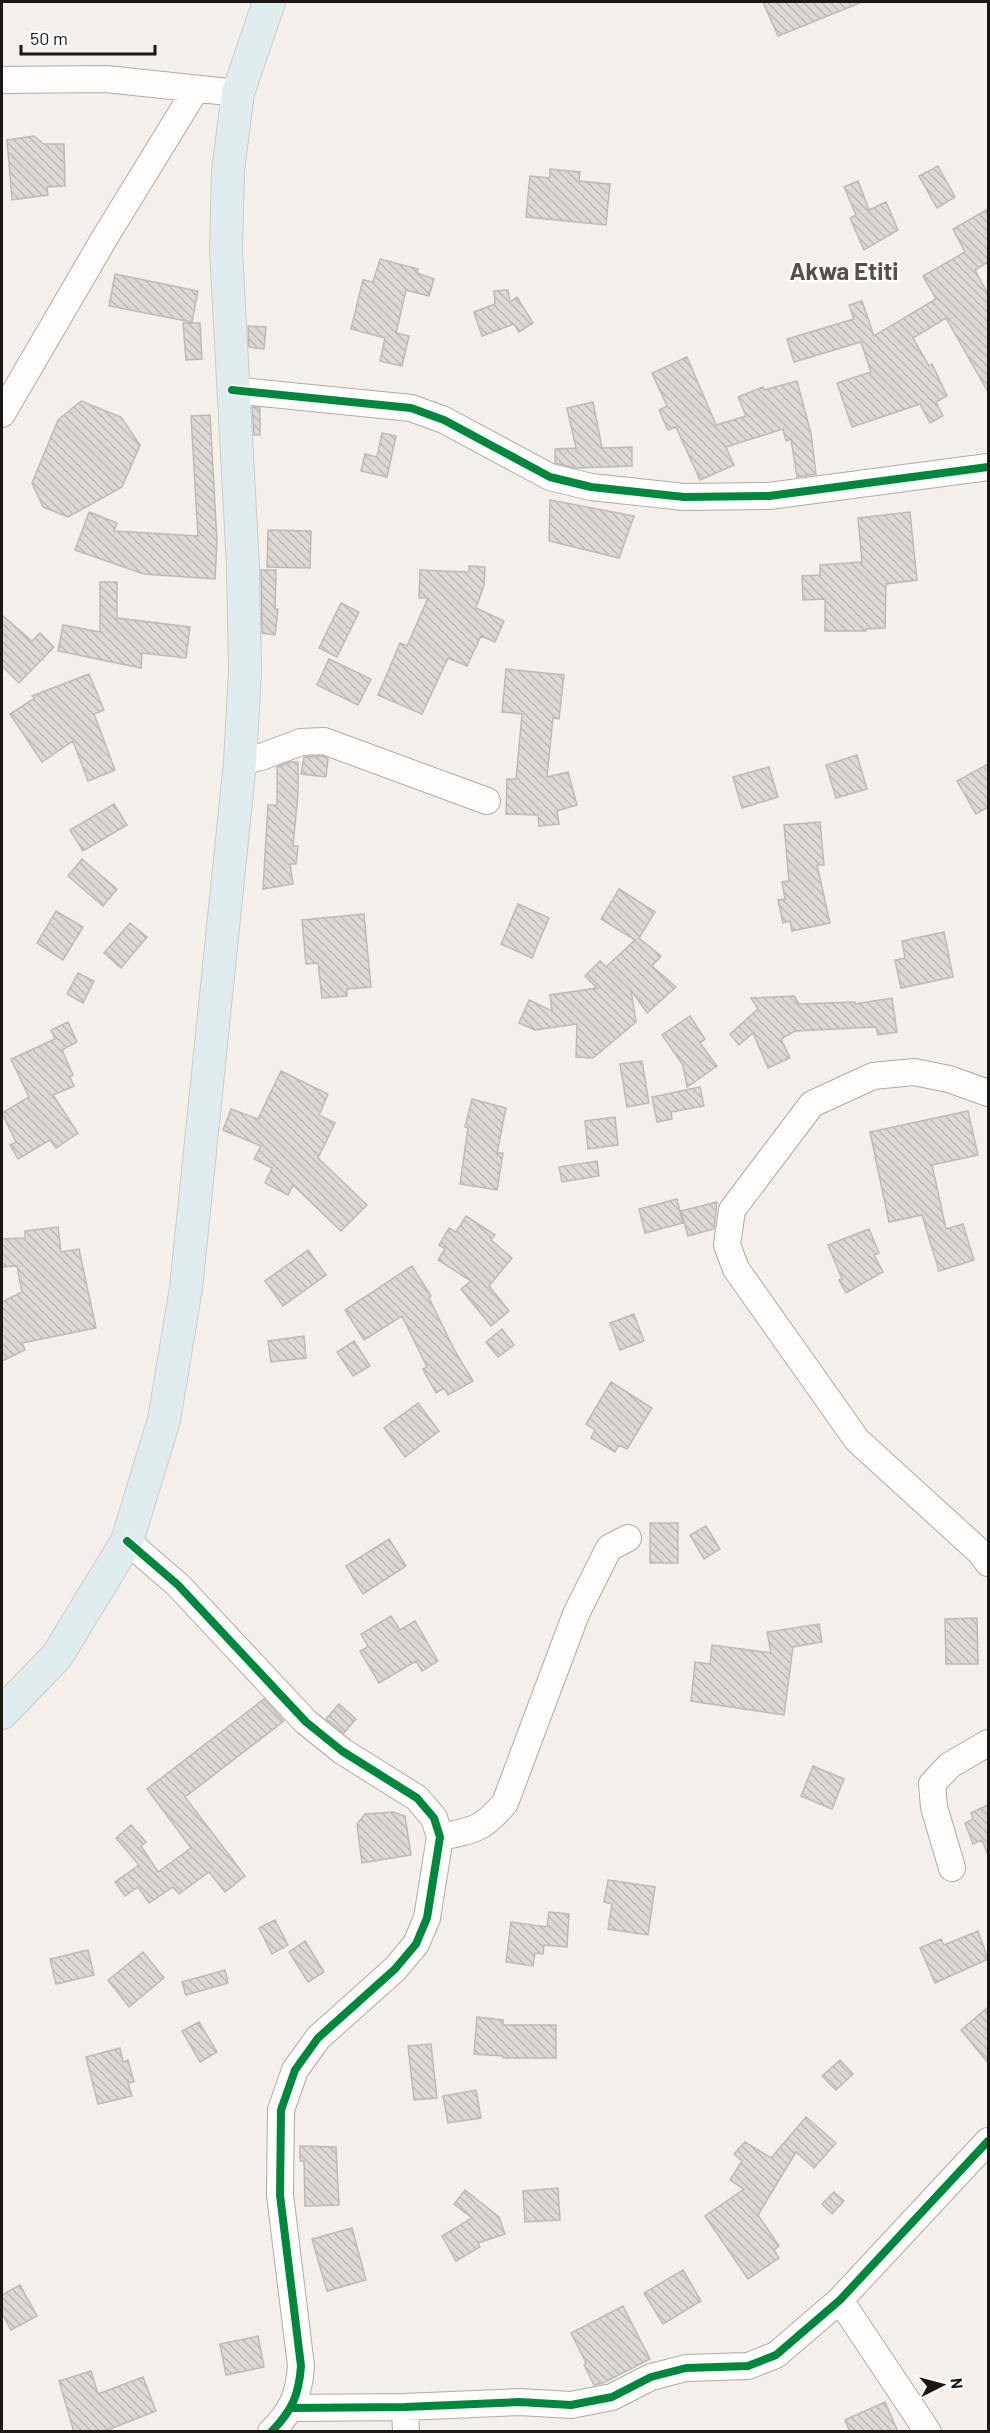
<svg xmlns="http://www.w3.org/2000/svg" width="990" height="2433" font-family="Barlow,sans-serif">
	<defs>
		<pattern id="building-back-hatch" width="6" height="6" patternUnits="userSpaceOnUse" patternTransform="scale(1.5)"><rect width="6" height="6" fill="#ddd8d6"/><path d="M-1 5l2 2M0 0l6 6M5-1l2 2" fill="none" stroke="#bdb9b7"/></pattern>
	</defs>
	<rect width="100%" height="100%" fill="#f5efec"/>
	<!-- building -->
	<path fill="url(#building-back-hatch)" stroke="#beb9b7" stroke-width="1.5" d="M763,2h99l-84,34z
		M34,136l10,8h20l1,42 -18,1 1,8 -36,5 -5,-60z
		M938,166l17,31 -18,11 -18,-32z
		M550,169l30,3 -1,9 31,3 -4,41 -80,-8 4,-41 20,2z
		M858,181l11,29 17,-8 12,28 -34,20 -14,-32 6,-3 -12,-28z
		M988,209v53l-13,8 13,24v98l-42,-74 -33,20 16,28 3,-2 15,32 -11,6 7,14 -13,7 -10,-19 -68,23 -15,-44 34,-11 -10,-30 -67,20 -7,-23 67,-20 -5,-14 13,-4 12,35 62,-37 -13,-23 42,-24 -12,-23z
		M380,259l38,10 -1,4 17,6 -5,17 -23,-6 -10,43 13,3 -7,30 -22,-5 5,-23 -34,-9 12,-49 10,2z
		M115,274l83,17 -6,31 -83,-16z
		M508,290l2,12 7,-5 16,26 -14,9 -5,-8 -32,12 -8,-24 21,-8 -1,-13z
		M183,323h17l2,36 -16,1z
		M248,326l18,1 -2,22 -15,-2z
		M687,357l29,68 30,-9 -8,-19 25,-10 1,3 33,-9 14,53 5,40 -19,3 -6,-38 -5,2 -3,-12 -57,18 8,18 -34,15 -24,-53 -8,3 -9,-20 8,-4 -15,-33z
		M81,401l40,16 19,28 -18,42 -54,30 -25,-10 -11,-24 26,-63z
		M593,402l9,46 30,-1v19l-57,2 -20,-5v-14l21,-1 -9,-40z
		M252,407l8,1v27h-6z
		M210,415l7,127 -2,37 -71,-5 -69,-24 14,-38 28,11 -3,8 84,5 -7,-120z
		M382,433l14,3 -9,41 -26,-6 4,-17 12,3z
		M550,500l84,16 -15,42 -70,-17z
		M910,512l7,68 -31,4 -1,44 -19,1v2h-41v-32l-22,1 -1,-24 18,-1v-10l42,-3 -4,-44z
		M268,530l43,1 -1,37 -43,-1z
		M469,566l16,1 -1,18 -8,23 28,13 -9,21 -14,-6 -14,30 -19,-8 -26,56 -44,-19 22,-52 7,3 21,-48h-9l1,-28 49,2z
		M261,570h15l-1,39h3l-3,26 -13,-2z
		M100,582h17v36l73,9 -4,31 -44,-5 -1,15 -83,-17 5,-26 37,7z
		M341,603l18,9 -22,45 -18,-9z
		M2,615l30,26 8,-8 14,14 -35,36 -17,-17z
		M329,659l42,20 -13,26 -41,-20z
		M506,669l58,6 -5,44 -6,-1 -6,59 21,-5 9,33 -20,6 2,13 -20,2 -1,-11 -32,-1 1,-35h9l6,-65 -20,-2z
		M89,674l15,36 -10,4 21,56 -27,11 -15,-40 -31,21 -32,-48 25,-16 -3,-2z
		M857,755l10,34 -31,9 -10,-33z
		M322,756l6,3 -2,18 -25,-3 3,-17z
		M290,762h8v32l-5,52h5l-2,18h-6l3,20 -30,5 5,-84h9v-38z
		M988,764v43l-12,7 -19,-33z
		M769,767l9,30 -36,11 -9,-31z
		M114,804l13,21 -44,26 -13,-21z
		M820,822l4,43h-7l13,58 -38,8 -2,-10 -7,2 -5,-23 7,-1 -3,-17 7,-1 -5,-56z
		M82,859l35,30 -14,17 -35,-30z
		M619,889l36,23 -16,26 22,18 -9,10 24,21 -29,26 -16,-23 5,32 -43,36 -17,-1 1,-33 -42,6 -16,-7 10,-23 23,11 -2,-16 47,-7 -12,-12 15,-15 6,6 29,-27 -34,-21z
		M518,904l31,14 -17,40 -31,-14z
		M56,911l27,16 -20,33 -26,-17z
		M364,914l7,73 -24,2v7l-25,2 -4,-35 -12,1 -4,-44z
		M130,923l17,14 -26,31 -17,-15z
		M944,932l9,45 -52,11 -6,-28 10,-2 -3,-17z
		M78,973l16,8 -11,22 -16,-9z
		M794,996l5,8 56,-2v2l37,-6 5,34 -19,3 -2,-8 -81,4 -14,8 9,19 -22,10 -15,-35 -14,12 -9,-11 28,-25 -7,-11z
		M690,1016l15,23 -5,4 17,23 -30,21 -4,-22 -21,-30z
		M68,1022l9,20 -15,8 11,25 -3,2 4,9 -21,9 25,38 -22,15 -6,-8 -32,19 -8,-14 6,-3 -14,-29 27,-16 -18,-38 44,-20 -4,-9z
		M642,1061l7,42 -22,4 -7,-43z
		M281,1071l47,23 -9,21 16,8 -17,35 49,47 -26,26 -48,-46 -5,10 -23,-12 7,-15 -18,-9 7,-13 -38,-16 8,-21 27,10z
		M700,1087l4,19 -33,6 1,7 -15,3 -5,-25z
		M472,1099l34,9 -9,45h6l-6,37 -37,-6 8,-56 -3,-1z
		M968,1111l10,44 -46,10 14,64 17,-5 11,36 -35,11 -17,-56 -33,7 -19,-90z
		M615,1117l3,28 -30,4 -3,-28z
		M597,1161l2,15 -37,6 -3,-15z
		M677,1199l6,24 -38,10 -6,-24z
		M717,1202l-3,27 -26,7 -7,-25z
		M466,1216l29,19 -4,5 21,18 -23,28 20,25 -18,15 -30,-37 10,-8 -33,-21 7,-11 -6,-4 10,-17 7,4z
		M58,1227l3,25 18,-3 17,79 -74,15 3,7 -23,11v-59l20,-10 -5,-26 -15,1v-28l23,-1v-7z
		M869,1229l10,24 -5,2 9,17 -37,21 -7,-13 3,-1 -14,-34z
		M308,1250l18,25 -43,31 -18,-25z
		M412,1266l19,30 -2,2 26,53 18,30 -25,14 -4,-7 -8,5 -13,-24 4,-2 -25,-51 -38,24 -19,-30z
		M634,1314l10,27 -24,9 -10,-27z
		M502,1329l12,16 -16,12 -12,-15z
		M304,1336l2,22 -35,4 -3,-21z
		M354,1341l16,25 -17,10 -16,-24z
		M611,1382l41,26 -25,41 -8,-4 -4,7 -24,-14 4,-8 -9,-6z
		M418,1403l21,28 -34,26 -21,-29z
		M650,1523h28v40h-28z
		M706,1526l14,23 -16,10 -14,-24z
		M389,1539l17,27 -43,28 -17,-28z
		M391,1616l9,14 15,-9 23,40 -16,10 -6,-10 -37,22 -19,-32 8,-4 -7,-13z
		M977,1618l1,46h-32l-1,-45z
		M819,1624l3,18 -29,5 -9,68 -93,-14 4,-39 15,2 2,-19 59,8 -4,-21z
		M264,1699l20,22 -99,76 60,79 -20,16 -16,-20 -30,22 -6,-7 -24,16 -11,-16 -13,9 -10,-14 24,-17 -23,-27 15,-13 15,17 -5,4 17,26 33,-24 -44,-59z
		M339,1704l17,15 -12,14 -18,-14z
		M813,1766l31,13 -12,30 -31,-13z
		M988,1805v50l-6,-15 -9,4 -8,-21 8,-4 -2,-6z
		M393,1812l12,4 6,39 -49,8 -5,-39 8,-10z
		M608,1880l47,7 -7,48 -40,-6 4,-25 -8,-2z
		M549,1912l20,2 -2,33 -23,-2 -1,9 -8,-1 -2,13 -27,-4 5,-40 36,5z
		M275,1920l13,25 -16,9 -13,-26z
		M978,1931l10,28 -53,24 -15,-35 21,-9 3,6z
		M305,1941l19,31 -16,10 -19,-30z
		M88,1950l6,25 -38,9 -6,-25z
		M143,1952l21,26 -35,29 -21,-27z
		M225,1970l3,13 -42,12 -4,-13z
		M988,2007v56l-27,-33z
		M477,2017l26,3v5h53v33h-53v-2l-29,-2z
		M199,2022l18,30 -17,10 -18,-31z
		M431,2044l6,54 -23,2 -6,-54z
		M120,2048l3,14 5,-2 6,22 -6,1 4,13 -34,8 -12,-47z
		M840,2060l13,14 -17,16 -14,-14z
		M476,2090l5,28 -33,5 -5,-27z
		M806,2117l30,26 -22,25 -18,-16 -38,63 21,31 -5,4 5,8 -31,21 -43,-63 39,-27 -14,-9 12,-19 -8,-7 11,-12 26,16z
		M300,2146l36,1 3,58 -34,1 -1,-45h-4z
		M558,2188l2,32 -35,2 -2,-31z
		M465,2190l34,27 6,17 -27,9 2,4 -24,14 -14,-25 30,-18 -18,-14z
		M834,2192l10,9 -12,13 -10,-10z
		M352,2228l14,52 -39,11 -15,-52z
		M683,2270l18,31 -38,23 -19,-31z
		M20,2285l17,31 -26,14 -9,-17v-18z
		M623,2306l27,53 -47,24 -9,2 -10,-20 2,-2 -15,-30z
		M258,2336l6,31 -38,8 -6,-31z
		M91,2371l7,23 45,-17 13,34 -54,21h-28l-15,-51z
		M885,2402l13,30h-48l-5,-12z"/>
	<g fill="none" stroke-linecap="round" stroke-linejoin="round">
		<!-- minor casing -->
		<g stroke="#aeaaa7" stroke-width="28">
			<path id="minor" d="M2,80l104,-1 132,14
				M232,390l179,18 33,12 106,57 41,10 93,10 85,-1 219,-29
				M2,414l102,-175 92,-150
				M240,762l21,-5 40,-15 23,-1 163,60
				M988,1093l-39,-14 -35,-7 -41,4 -61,28 -80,106 -5,35 9,24 121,171 125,114 6,9
				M127,1541l51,44 128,137 36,29 75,47 17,20 6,19 -13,81 -11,26 -21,25 -77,69 -23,32 -14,40 -1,85 21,171c-2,29 -9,45 -30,66
				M440,1837c34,-7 42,-7 65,-34l71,-189 33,-66 19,-10
				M952,1868l-18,-61 -2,-23 18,-19 38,-22
				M840,2300l88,132
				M405,2407l1,25
				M291,2408l114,-1 114,-5 52,3 41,-8 39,-20 35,-9 62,-2 28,-11 64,-55 148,-159"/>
		</g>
		<!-- major casing -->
		<g stroke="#cdcbc9" stroke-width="34">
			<path id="major" d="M2,1713l55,-57 70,-115 37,-121 22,-132 54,-526 5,-91 -2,-104 -17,-317 2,-80 10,-77 31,-91"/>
		</g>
		<!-- minor -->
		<use href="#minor" stroke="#fefdfc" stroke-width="26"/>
		<!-- major -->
		<use href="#major" stroke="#dfebec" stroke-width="32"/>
		<!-- cycleway casing -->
		<g stroke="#fdfdfd" stroke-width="11">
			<path id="cycleway" d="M232,390l179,18 33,12 106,57 41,10 93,10 85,-1 219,-29
				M127,1541l51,44 128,137 36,29 75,47 17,20 6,19 -13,81 -11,26 -21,25 -77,69 -23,32 -14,40 -1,85 21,171c-2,29 -9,45 -30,66
				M291,2408l114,-1 114,-5 52,3 41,-8 39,-20 35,-9 62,-2 28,-11 64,-55 148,-159"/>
		</g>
		<!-- cycleway -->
		<use href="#cycleway" stroke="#00873e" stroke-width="8"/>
	</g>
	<g text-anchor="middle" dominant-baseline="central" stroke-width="4.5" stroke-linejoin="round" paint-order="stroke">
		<!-- district labels -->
		<g font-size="24" font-weight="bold" fill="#584f4a" stroke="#fdfdfd">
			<text x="844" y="270">Akwa Etiti</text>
		</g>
	</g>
	<!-- border -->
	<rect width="990" height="2433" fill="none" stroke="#1a1715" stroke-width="6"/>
	<!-- north arrow -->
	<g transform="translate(942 2385) rotate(84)" stroke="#fdfdfd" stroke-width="4.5" paint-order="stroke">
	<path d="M0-4.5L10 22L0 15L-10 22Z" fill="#1a1715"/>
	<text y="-9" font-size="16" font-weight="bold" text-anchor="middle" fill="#1a1715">N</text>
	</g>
	<!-- scale -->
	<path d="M21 45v9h134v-9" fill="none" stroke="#1a1715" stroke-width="3"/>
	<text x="30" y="45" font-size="18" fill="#1a1715" stroke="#fdfdfd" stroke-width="4.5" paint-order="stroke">50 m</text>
</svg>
